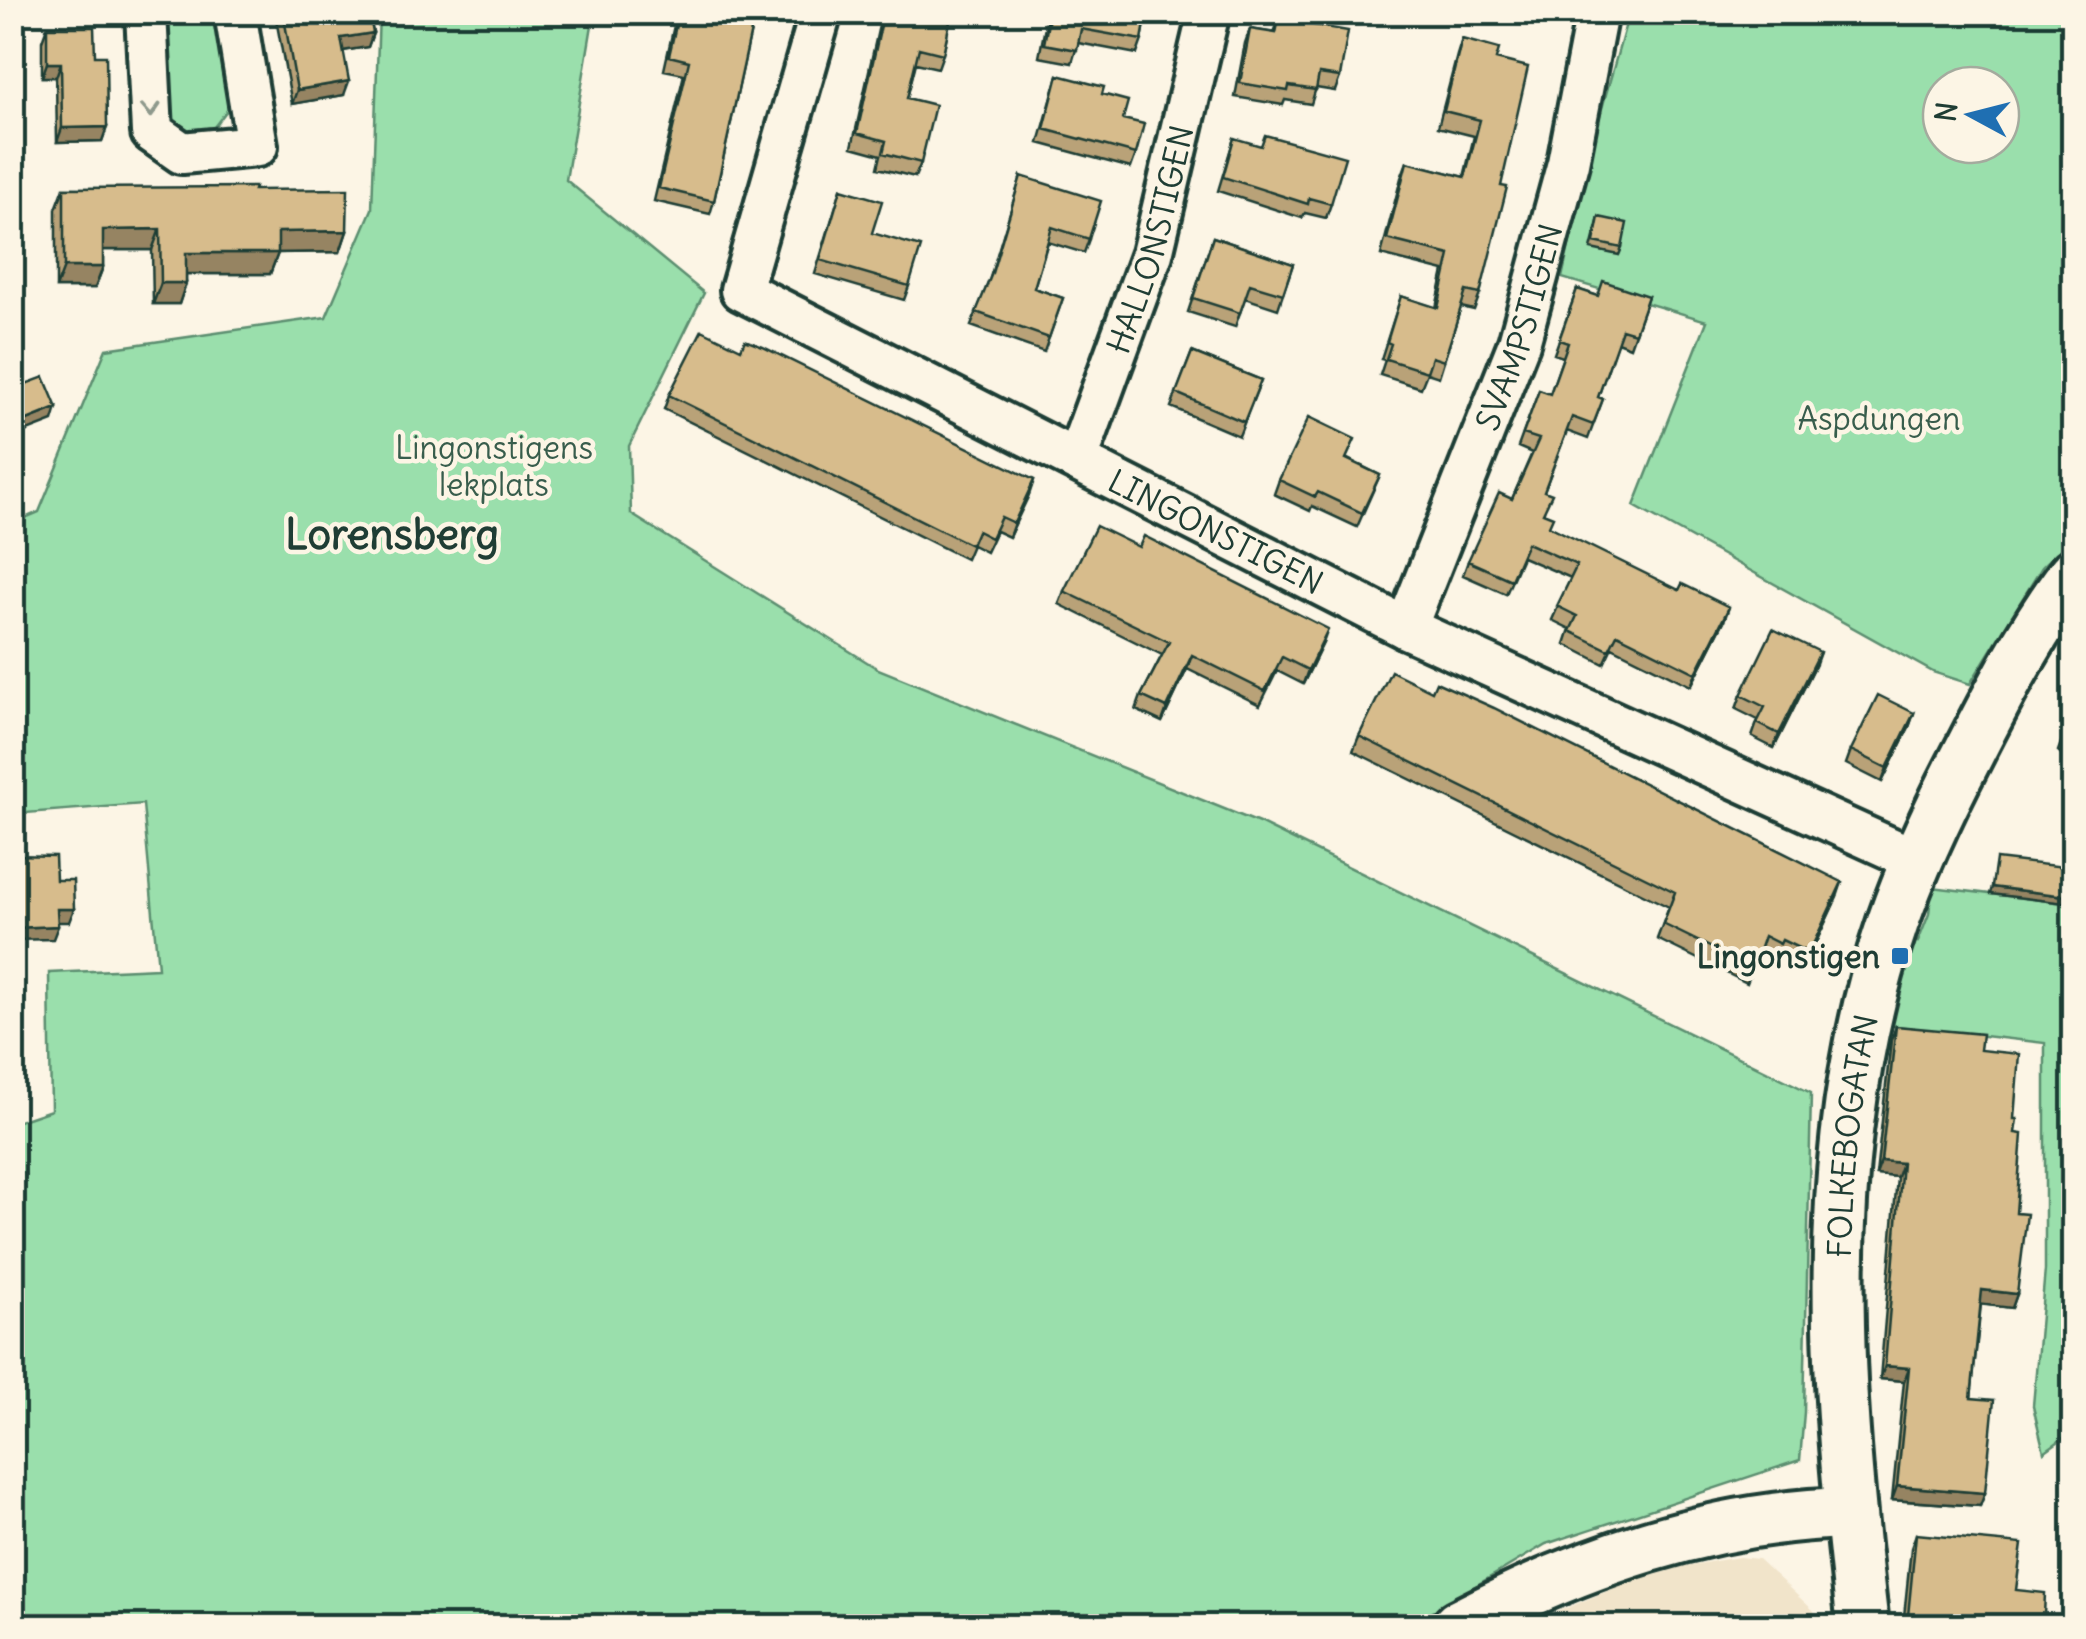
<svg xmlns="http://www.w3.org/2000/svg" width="2086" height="1639" font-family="Delius,sans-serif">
	<rect width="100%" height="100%" fill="#fcf5e5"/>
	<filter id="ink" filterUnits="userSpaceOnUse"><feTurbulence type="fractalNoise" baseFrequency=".01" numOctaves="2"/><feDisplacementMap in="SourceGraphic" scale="20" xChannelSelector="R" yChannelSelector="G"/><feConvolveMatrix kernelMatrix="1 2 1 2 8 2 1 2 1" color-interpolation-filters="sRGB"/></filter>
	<g filter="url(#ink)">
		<!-- built -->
		<path fill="#f1e4ca" d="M1739,1557l19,2 56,52 3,15h-294l104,-43 58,-17z"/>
		<!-- green -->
		<path fill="#9adfac" stroke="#5c8e70" stroke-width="2.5" fill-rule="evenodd" d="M156,13h58l17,92 -17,22 -27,4 -23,-21z
			M379,13h215l-28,167 138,113 -75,153 2,68 247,155 381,154 552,270 -7,319 -4,48 -254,84 -138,82h-1395v-503l38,-13 -2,-137 109,-5 -15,-164 -130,10v-291l26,-11 67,-163 220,-32 46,-108z
			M1629,13h444v524l-31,30 -72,117 -37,-12 -299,-166 73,-185 -145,-43 26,-120zM1941,85h60v60h-60z
			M1932,887l141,17v527l-29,21 -11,-46 12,-136v-227l-158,-18 26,-84 5,1 11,-28z"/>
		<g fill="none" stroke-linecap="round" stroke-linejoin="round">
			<!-- minor casing -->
			<g stroke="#1f3d34" stroke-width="48">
				<g id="minor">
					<path d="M146,12l6,120 30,21 75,-7 -22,-134"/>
					<path id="s1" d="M821,12l-80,278 665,338 510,232"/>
					<path id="s2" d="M1077,459l75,-205 57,-242"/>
					<path id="s3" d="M1406,628l113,-285 49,-180 29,-151"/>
				</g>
			</g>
			<!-- tertiary casing -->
			<g stroke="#1f3d34" stroke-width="58">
				<g id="tertiary">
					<path d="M1458,1626c122,-64 253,-110 392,-113"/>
					<path id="s4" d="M1863,1626c-27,-233 -48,-477 30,-704 20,-58 46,-112 74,-166 32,-63 64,-125 107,-182"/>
				</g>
			</g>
			<!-- minor -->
			<use href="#minor" stroke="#fcf5e5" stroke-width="40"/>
			<!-- tertiary -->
			<use href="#tertiary" stroke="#fcf5e5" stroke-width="50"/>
		</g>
		<!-- wall -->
		<path fill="#b9a278" stroke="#1f3d34" stroke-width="2.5" d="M278,12h91l4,21 -5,14 -25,4 1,44 -52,9 -16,-85z
			M677,12h78l-41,189 -4,13 -56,-13 30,-127 -20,-4z
			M882,12h70l-9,42 -5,14 -22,-5 -9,35 14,65 -6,14 -37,-9 3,-13 -29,-8z
			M1048,12h99l-5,28 -5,14 -59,-11 -6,20 -33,-6z
			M1279,19l61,58 -5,14 -19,-3 -5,16 -26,-4 -2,5 -48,-8 10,-54 5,-14 24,4z
			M47,27l48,29 12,71 -5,14 -45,1 -1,-65h-14v-36z
			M1462,39l34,20 5,127 -21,108 -6,16 -13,-3 -22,70 -12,-4 -6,15 -41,-13 5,-15 -4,-1 20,-63 35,12 8,-37 -63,-16 20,-77 6,-16 57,15 10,-41 -36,-9 19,-72z
			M1058,75l44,19 21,25 13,35 -5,14 -92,-25z
			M1234,138l97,66 -5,14 -21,-5 -3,5 -84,-27z
			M1021,176l68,63 -5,14 -36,-11 -14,46 29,10 -19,54 -73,-26 18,-45z
			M64,188l190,2 93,41 -7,21 -62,1 -8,21h-84v9l-7,21h-26l-1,-54h-49v17l-8,21h-39v-79z
			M841,189l68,97 -5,14 -89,-26z
			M1599,217l23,31 -3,7 -28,-6z
			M1213,237l80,27 -15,45 -33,-11 -10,29 -47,-15z
			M1577,289l21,7h50l-18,51 -13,-5 -19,55 5,2 -15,40 -21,-8 -23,60v22l5,13 175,95 -33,65 -79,-39 -8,17 -39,-20 5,-15 -18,-9 19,-42 -49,-21 -16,37 -43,-19 5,-14 44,-62 20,-46 -14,-6 21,-57 11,4 13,-37 -9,-3z
			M741,349l293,131 -25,57 -13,-6 -10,21 -14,-7 -6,14 -302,-150 5,-14z
			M1192,352l69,28 -22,56 -68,-29z
			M1348,459l32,16 -23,52 -45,-21 -2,5 -36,-17 5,-14z
			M1064,591l259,52 -20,41 -26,-13 -17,34 -73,-36 -25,53 -26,-12 5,-14 21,-41 -103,-51z
			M1815,666l-41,82 -22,-11 6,-17 -22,-11 5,-14z
			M1914,713l-5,14 -27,55 -36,-18 5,-14z
			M2074,725v39l-16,-13 5,-14z
			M1359,736l478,161 -33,71 -27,-13 -2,4 -16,-8 -12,32 -90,-44 12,-32 -316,-156z
			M1896,1026l84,24 34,69 3,175 -5,14 -31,-4 -10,94 14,95 -5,13 -88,-6 12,-119 -24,-2 17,-202 -21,-2 15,-135z
			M1916,1534l100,56 28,26 30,10h-171l8,-78z"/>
		<!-- shaded-wall -->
		<path fill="#968462" stroke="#1f3d34" stroke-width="2.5" d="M1455,12h81l-3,10z
			M373,33l-5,14 -32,5 5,-14z
			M47,63h14l-5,14h-14z
			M349,81l-5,14 -52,9 5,-14z
			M107,127l-5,14 -45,1 5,-14z
			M160,229l-8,21h-56l7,-20z
			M347,231l-7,21 -70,1 8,-21z
			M186,253h92l-8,21h-91z
			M64,267h39l-8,21h-39z
			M161,283h25l-7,21h-26z
			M57,408l-4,13 -41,16v-11z
			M1034,480l-5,15 -20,42 5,-14z
			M1729,607l-5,14 -33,65 5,-13z
			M1328,629l-5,14 -20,41 5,-14z
			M1820,652l-5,14 -41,82 5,-14z
			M1192,655l-5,14 -25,53 5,-14z
			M1914,713l-5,14 -27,55 5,-14z
			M1842,882l-5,15 -33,71 5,-15z
			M1992,887l82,10v7l-84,-10z
			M57,909h17l-5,13h-17z
			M58,926l-5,13 -41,1v-12z
			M1881,1161l21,2 -5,14 -21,-2z
			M1982,1290l35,4 -5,14 -35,-4z
			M1885,1366l24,2 -5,13 -24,-2z
			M1897,1486l88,7 -5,13 -88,-6z"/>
		<!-- building -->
		<path fill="#d7bc8c" stroke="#1f3d34" stroke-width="2.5" d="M283,12h86l4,21 -32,5 8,43 -52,9z
			M679,12h76l-41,189 -55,-13 30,-127 -20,-5z
			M884,12h68l-9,42 -24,-6 -12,50 28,7 -14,58 -38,-10 3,-12 -29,-8z
			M1050,12h97l-5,28 -61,-11 -4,21 -33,-6z
			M1279,19l69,12 -8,46 -21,-3 -3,16 -27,-4 -1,5 -48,-8 10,-54 26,4z
			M47,27h47l1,29h11l1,71 -45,1 -1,-65h-14z
			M1462,39l37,10 -3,10 32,8 -27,119 6,1 -27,107 -14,-3 -22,70 -12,-4 -5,15 -41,-13 5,-15 -4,-2 14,-46 37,12 12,-53 -63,-16 20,-77 58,15 15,-57 -36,-9z
			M1058,75l46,12 -2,7 26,7 -5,18 21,5 -8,30 -92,-25z
			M1265,135l80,22 -14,47 -22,-6 -1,6 -85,-27 11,-39 27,8z
			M1021,176l80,25 -12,38 -37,-12 -18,61 29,10 -14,40 -73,-26 16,-39z
			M255,187l-1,3 94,-1 -1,42 -69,1v21h-92v30h-25l-1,-54 -57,1v37h-39v-79z
			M841,189l41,12 -10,32 49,14 -12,39 -89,-26z
			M1599,217l28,6 -5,25 -28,-6z
			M1213,237l80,27 -10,30 -33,-10 -10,29 -47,-15z
			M1603,281l45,15 -13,37 -13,-4 -24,68 5,2 -10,26 -21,-8 -28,74 8,3 -9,19 10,4 -4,9 130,64 3,-6 47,23 -33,66 -79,-39 -8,16 -39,-19 7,-15 -20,-10 20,-41 -50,-22 -16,37 -43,-19 31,-68 13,6 27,-60 -16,-5 16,-44 11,4 18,-51 -9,-3 18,-51 21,7z
			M702,330l39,19 4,-9 18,7 271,133 -20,43 -13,-6 -10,21 -14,-7 -6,14 -302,-150z
			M1192,352l69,28 -17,42 -68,-29z
			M44,377l13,31 -45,18v-37z
			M1309,417l46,22 -9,20 34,16 -18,38 -44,-21 -3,5 -36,-17z
			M1096,526l43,21 5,-11 184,93 -20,41 -26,-13 -17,34 -73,-36 -25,53 -26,-12 28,-54 -105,-51z
			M1773,629l47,23 -41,82 -22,-11 8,-16 -24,-12z
			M1391,671l41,20 4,-9 58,26 348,174 -33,71 -27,-13 -2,4 -16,-8 -11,32 -90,-44 12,-32 -316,-156z
			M1878,695l36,18 -27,55 -36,-18z
			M2074,725v20l-11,-8z
			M12,855l43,1 1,24h17l1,29h-17l1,17 -46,2z
			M1996,859l78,9v29l-82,-10z
			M1896,1026l86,8 -2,16 39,4 -5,65h3l-2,14 7,1 -6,79 11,1 -10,80 -35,-4 -11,108 23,2 -9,93 -88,-7 12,-118 -24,-2 17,-203 -21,-2z
			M1916,1534l106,10 -6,46 29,3 -1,23 30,4v6h-167z"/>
		<!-- one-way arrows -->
		<defs><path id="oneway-chevron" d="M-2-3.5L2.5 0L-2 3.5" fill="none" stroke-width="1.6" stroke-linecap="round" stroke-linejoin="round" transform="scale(2.5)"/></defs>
		<use stroke="#8e998c" href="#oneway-chevron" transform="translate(151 110) rotate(87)"/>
	</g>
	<!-- markers -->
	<rect fill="#1f6fb2" stroke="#fcf5e5" stroke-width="4" x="1890" y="946" width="20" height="20" rx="5"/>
	<g text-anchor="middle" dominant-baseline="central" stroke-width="9" stroke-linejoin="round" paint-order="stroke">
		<!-- street labels -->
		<g font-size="32" fill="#1f3d34" stroke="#fcf5e5">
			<text stroke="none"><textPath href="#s2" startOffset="232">HALLONSTIGEN</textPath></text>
			<text stroke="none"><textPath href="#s3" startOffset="322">SVAMPSTIGEN</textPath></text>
			<text stroke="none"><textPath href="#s1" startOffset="822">LINGONSTIGEN</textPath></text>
			<text stroke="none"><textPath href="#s4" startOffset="492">FOLKEBOGATAN</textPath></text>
		</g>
		<!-- park labels -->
		<g font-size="32" fill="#385d4c" stroke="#fcf5e5">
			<text x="1879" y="418">Aspdungen</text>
			<text x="494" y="447">Lingonstigens<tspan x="494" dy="37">lekplats</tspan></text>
		</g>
		<!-- poi labels -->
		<g font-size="32" font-weight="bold" fill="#1f3d34" stroke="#fcf5e5" text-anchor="end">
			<text x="1880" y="956">Lingonstigen</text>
		</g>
		<!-- district labels -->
		<g font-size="42" font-weight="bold" fill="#1f3d34" stroke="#fcf5e5">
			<text x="392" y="534">Lorensberg</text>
		</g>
	</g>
	<!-- margin -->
	<rect width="2086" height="1639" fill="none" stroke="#fcf5e5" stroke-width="50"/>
	<rect x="25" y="25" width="2036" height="1589" fill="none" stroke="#1f3d34" stroke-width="4" filter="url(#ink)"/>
	<!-- north arrow -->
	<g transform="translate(1971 115) rotate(277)"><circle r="48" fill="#fcf5e5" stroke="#a4ab9e" stroke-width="2.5"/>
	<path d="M0-8L18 38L0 25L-18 38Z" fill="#1f6fb2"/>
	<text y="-15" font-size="28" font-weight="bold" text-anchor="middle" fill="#1f3d34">N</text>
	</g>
</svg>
